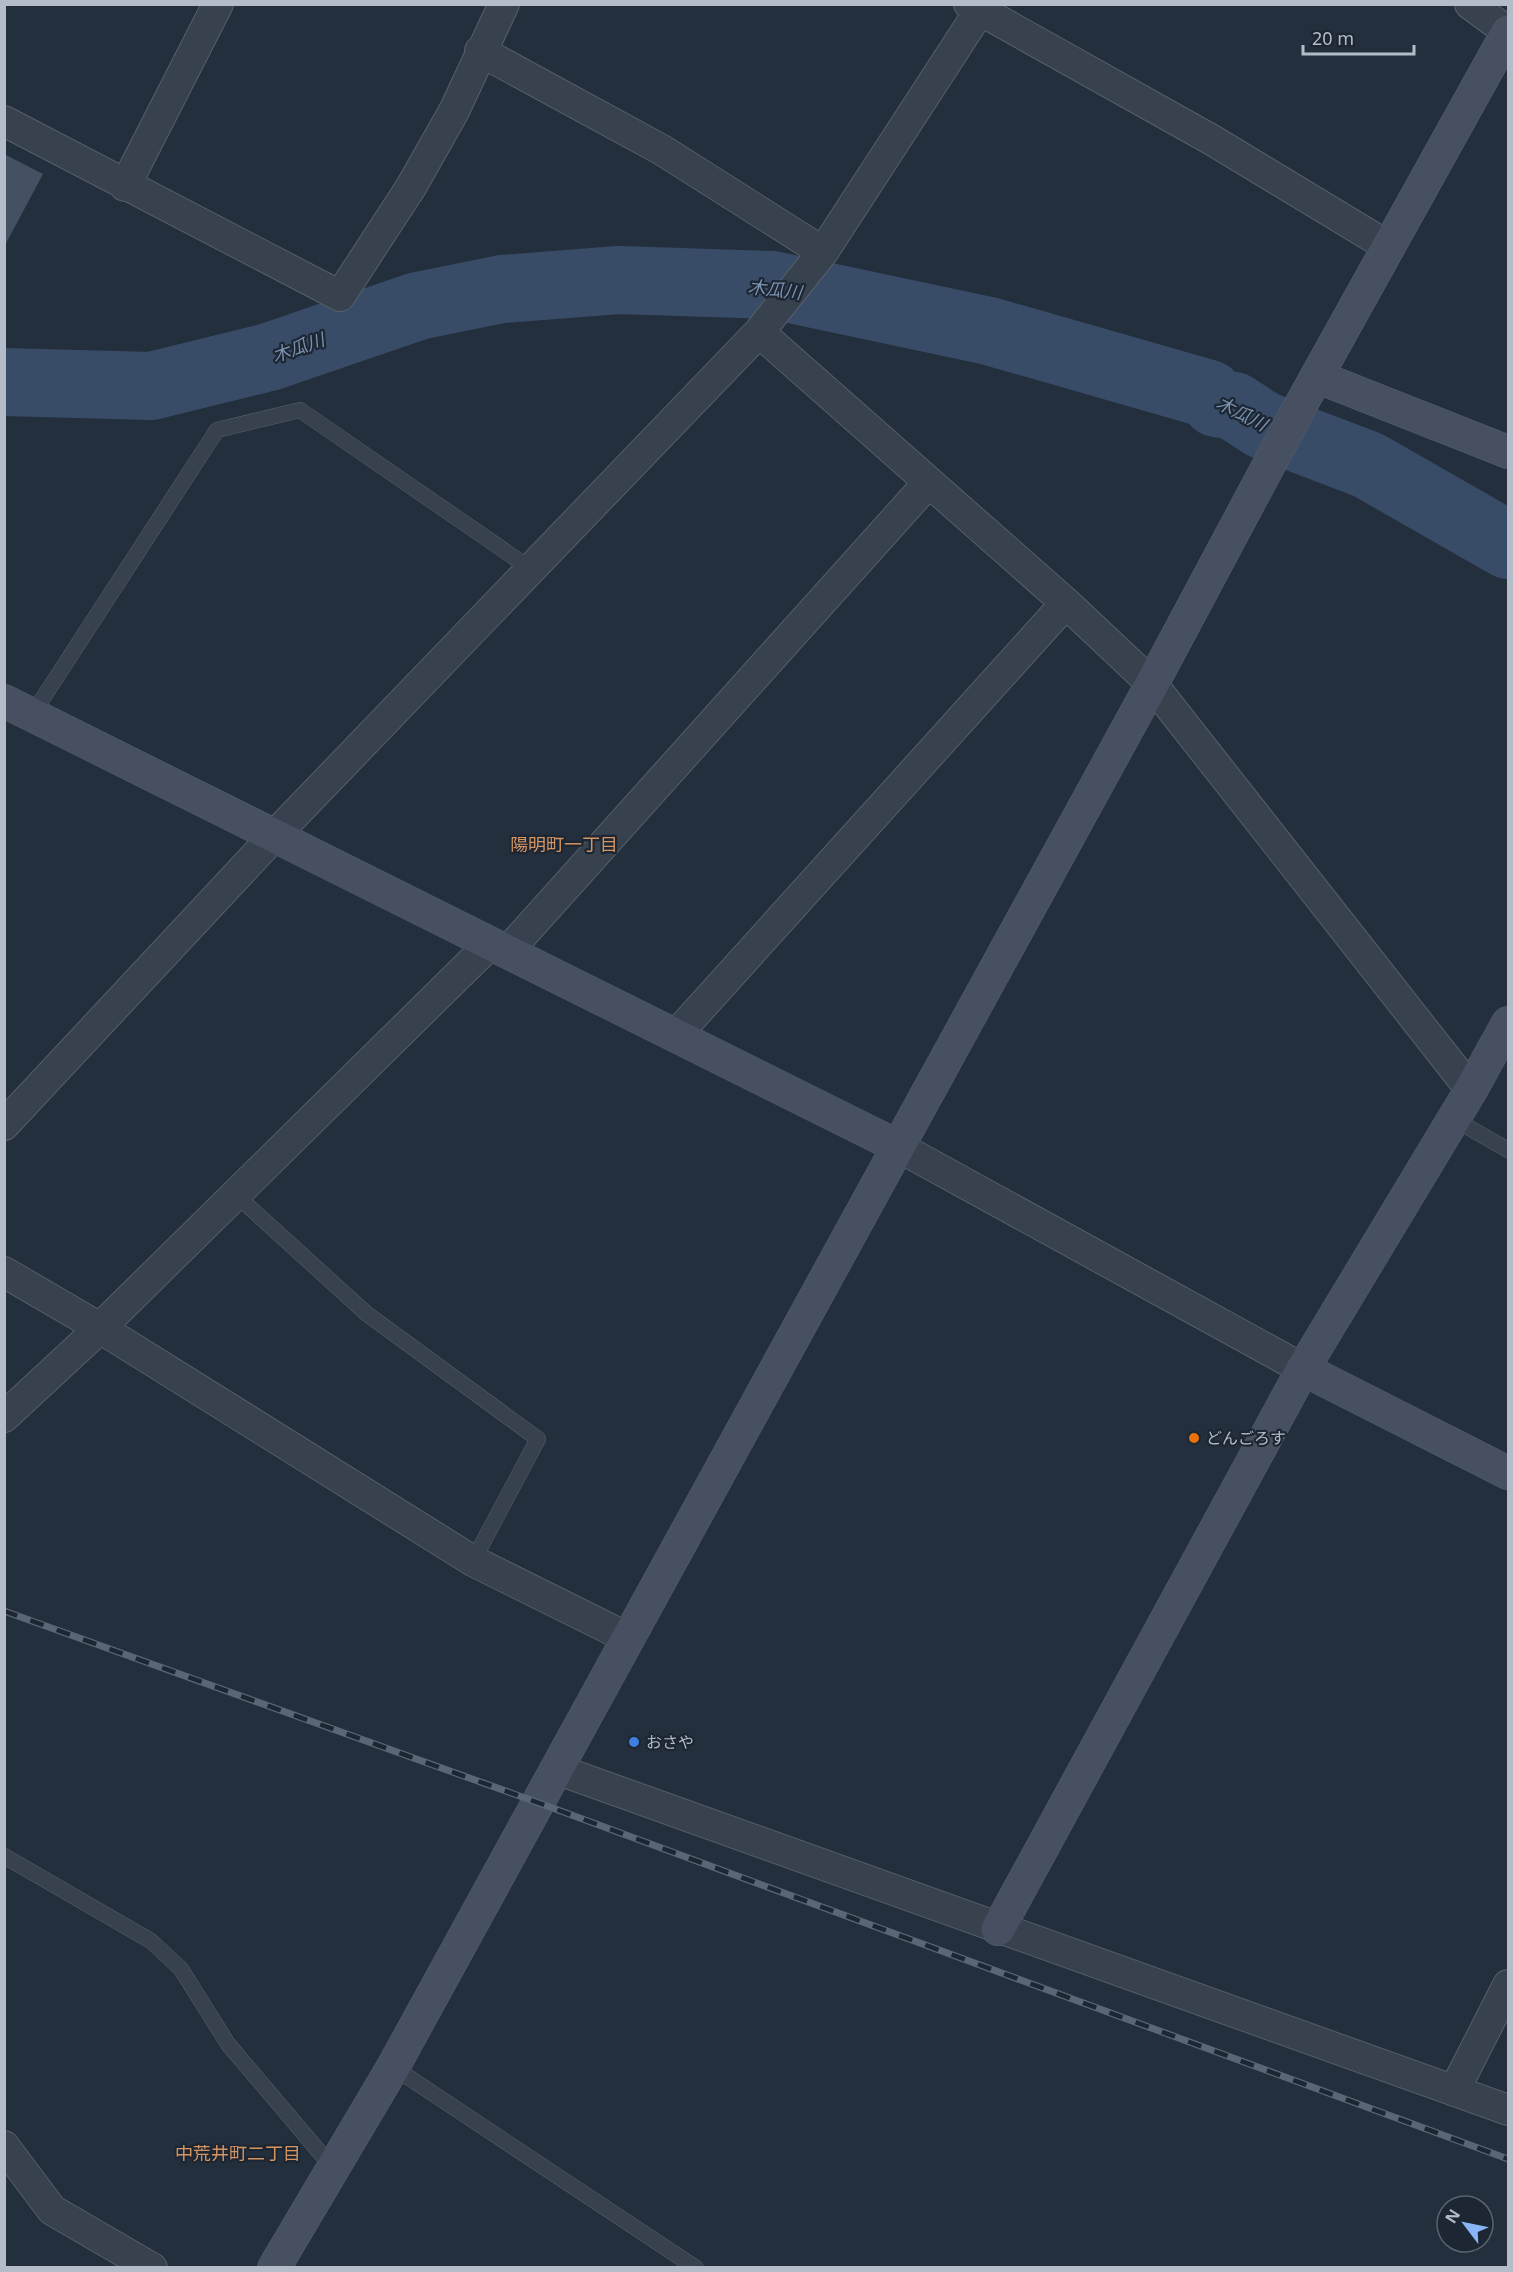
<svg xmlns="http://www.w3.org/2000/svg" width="1513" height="2272" font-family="'Noto Sans','Noto Sans JP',sans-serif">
	<rect width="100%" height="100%" fill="#242f3e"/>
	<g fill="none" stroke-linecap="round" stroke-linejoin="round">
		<!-- river -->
		<path stroke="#394c67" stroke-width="68" d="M4,382l147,4 118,-29 149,-51 84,-17 117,-9 153,5 217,46 220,63 7,9 18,3 29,19 105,40 140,80"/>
	</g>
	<!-- building -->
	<path fill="#455162" d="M4,154l39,20 -39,73z"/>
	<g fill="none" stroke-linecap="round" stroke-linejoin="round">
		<!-- lane casing -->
		<g stroke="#565f6c" stroke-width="16">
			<path id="lane" d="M32,715l185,-285 83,-20 231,159
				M1454,1119l54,31
				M236,1195l131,119 171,125 -65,122
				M4,1856l147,85 30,28 47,75 105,124
				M393,2067l303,201"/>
		</g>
		<!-- street casing -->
		<g stroke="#565f6c" stroke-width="32">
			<path id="street" d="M969,4l243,136 177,107
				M1470,4l38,28
				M480,51l182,99 161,102 161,-248
				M4,121l336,175 71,-109 43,-76 50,-107
				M125,186l93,-182
				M823,252l-64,80 307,271 86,81 319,406
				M507,952l422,-470
				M676,1035l390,-432
				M4,1125l270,-289 485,-504
				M897,1146l406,223
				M4,1272l96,56 373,233 155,77
				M4,1417l96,-89 390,-384
				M556,1769l952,341
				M1454,2091l54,-106
				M4,2146l48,64 100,58"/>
		</g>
		<!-- secondary casing -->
		<g stroke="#565f6c" stroke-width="34">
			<path id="secondary" d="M1318,377l190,75
				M4,701l893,445
				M1303,1369l205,104
				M998,1929l305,-560 168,-279 37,-67
				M274,2268l119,-201 759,-1383 151,-283 205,-369"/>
		</g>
		<!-- lane -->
		<use href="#lane" stroke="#38414e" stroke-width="15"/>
		<!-- street -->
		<use href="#street" stroke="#38414e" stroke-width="30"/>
		<!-- secondary -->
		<use href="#secondary" stroke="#465061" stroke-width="33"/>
		<!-- rail casing -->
		<g stroke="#5a6575" stroke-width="7">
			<path id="rail" d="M4,1611l535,192 969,356"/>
		</g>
		<!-- rail -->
		<use href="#rail" stroke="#1d2633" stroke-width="4.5" stroke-dasharray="14" stroke-linecap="butt"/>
	</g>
	<!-- markers -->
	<circle fill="#e8710a" stroke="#1d2633" stroke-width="2" cx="1194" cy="1438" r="6"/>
	<circle fill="#3f7fe0" stroke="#1d2633" stroke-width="2" cx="634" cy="1742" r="6"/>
	<g text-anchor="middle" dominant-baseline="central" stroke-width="4.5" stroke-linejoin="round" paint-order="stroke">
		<!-- poi labels -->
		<g font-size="16" fill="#b4bcc9" stroke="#1d2633" text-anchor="start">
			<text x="1206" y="1438">どんごろす</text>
			<text x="646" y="1742">おさや</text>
		</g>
		<!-- water labels -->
		<g font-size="18" font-style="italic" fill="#7c92b1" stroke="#1d2633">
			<text transform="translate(775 289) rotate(7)">木瓜川</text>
			<text transform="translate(298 347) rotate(-19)">木瓜川</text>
			<text transform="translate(1242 413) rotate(27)">木瓜川</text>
		</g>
		<!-- neighbourhood labels -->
		<g font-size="18" fill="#d59563" stroke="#1d2633">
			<text x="564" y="844">陽明町一丁目</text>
			<text x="238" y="2153">中荒井町二丁目</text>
		</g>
	</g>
	<!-- border -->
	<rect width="1513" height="2272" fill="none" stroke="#b4bcc9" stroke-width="12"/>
	<!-- north arrow -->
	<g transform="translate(1465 2224) rotate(302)"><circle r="28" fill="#1d2633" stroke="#59626f" stroke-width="1.5"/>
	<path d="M0-4.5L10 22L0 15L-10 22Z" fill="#8ab4f8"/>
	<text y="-9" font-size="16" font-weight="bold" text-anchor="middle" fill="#b4bcc9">N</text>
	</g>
	<!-- scale -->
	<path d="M1303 45v9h111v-9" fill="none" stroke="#b4bcc9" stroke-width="3"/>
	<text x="1312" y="45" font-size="18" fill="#b4bcc9" stroke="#1d2633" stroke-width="4.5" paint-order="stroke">20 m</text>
</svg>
